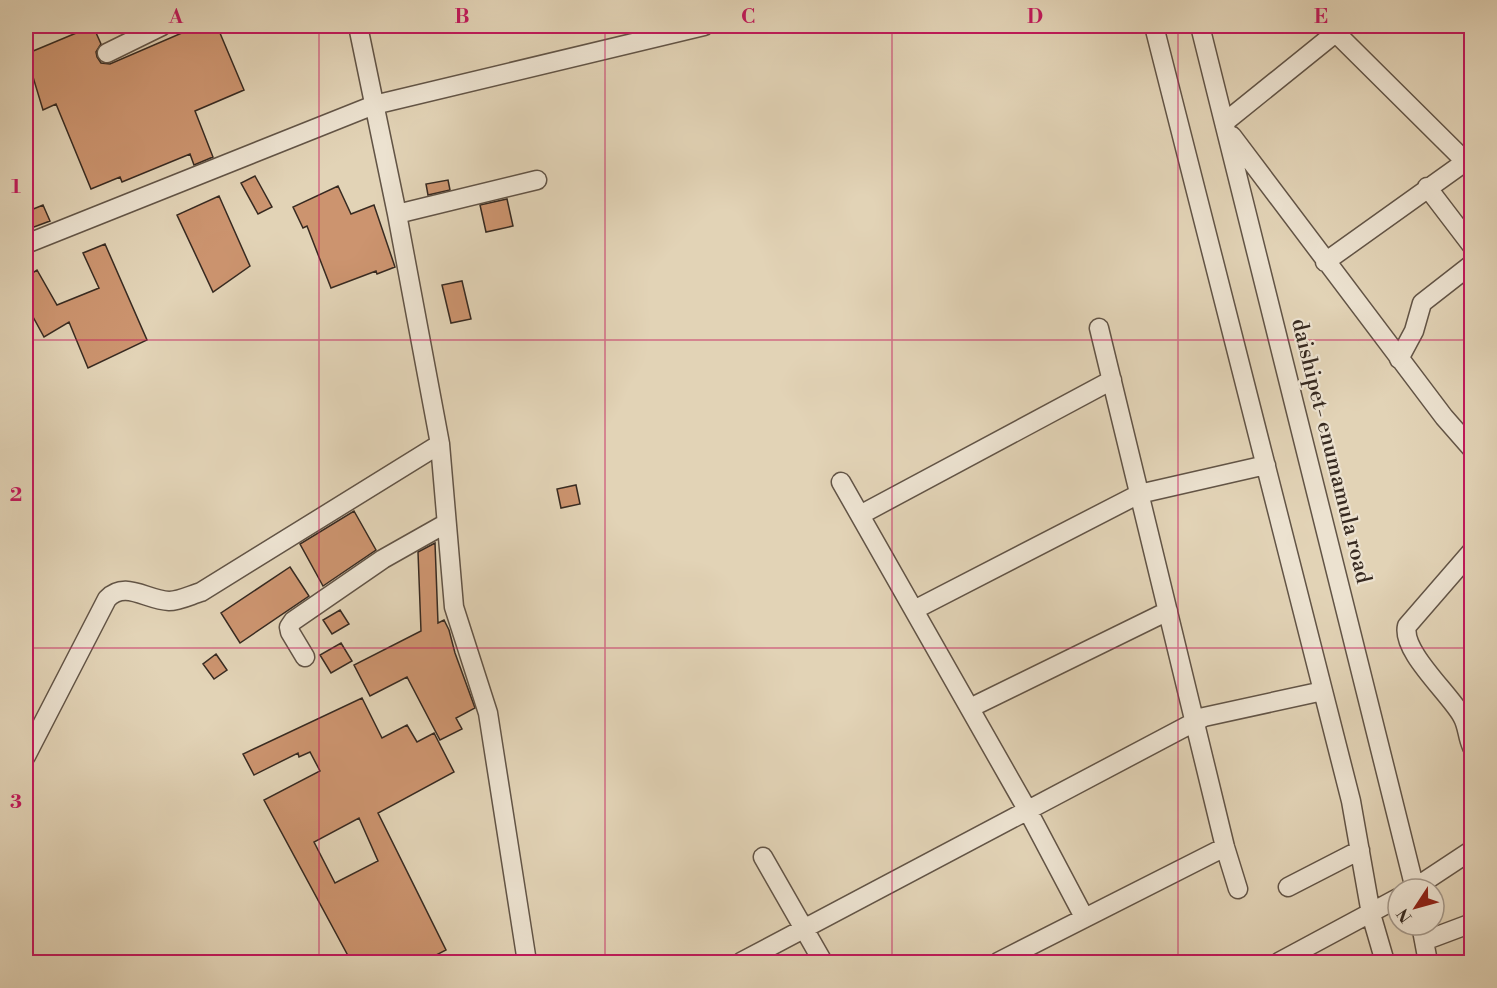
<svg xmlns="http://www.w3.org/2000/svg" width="1497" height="988" font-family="'Libre Bodoni',serif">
	<rect width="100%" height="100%" fill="#e2d3b6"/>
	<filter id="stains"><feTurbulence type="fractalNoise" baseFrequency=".00333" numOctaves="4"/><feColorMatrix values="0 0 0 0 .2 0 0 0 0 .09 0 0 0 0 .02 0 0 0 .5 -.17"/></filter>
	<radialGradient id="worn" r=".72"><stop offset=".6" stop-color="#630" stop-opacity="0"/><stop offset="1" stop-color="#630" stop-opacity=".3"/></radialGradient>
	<!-- building -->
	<path fill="#cc946f" stroke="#372a21" stroke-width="1.5" fill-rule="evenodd" d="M93,26l8,18 -5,8 1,5 4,6 9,1 88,-38h19l27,64 -49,21 18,46 -19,8 -4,-11 -68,28 -2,-5 -29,12 -35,-85 -13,6 -17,-56z
		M255,176l17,31 -14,7 -17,-31z
		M448,180l2,10 -22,5 -2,-11z
		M338,186l13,28 23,-9 21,62 -18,7 -1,-3 -45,17 -24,-62 -4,2 -10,-21z
		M219,196l31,70 -37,26 -36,-77z
		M507,199l6,27 -27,6 -6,-27z
		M43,205l7,16 -24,9v-18z
		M105,244l42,96 -59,28 -19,-46 -25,15 -18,-33v-27l11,-7 20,35 42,-17 -16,-35z
		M462,281l9,38 -20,4 -9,-38z
		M576,485l4,19 -19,4 -4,-19z
		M354,511l22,39 -53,36 -23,-42z
		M435,543l3,80 6,-3 5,10 6,23 20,55 -19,10 6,11 -22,11 -33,-63 -37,19 -16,-31 67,-34 -3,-79z
		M290,567l19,29 -69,47 -19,-30z
		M340,610l9,14 -17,10 -9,-14z
		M341,643l11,18 -21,12 -11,-18z
		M216,654l11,16 -13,9 -11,-15z
		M362,698l20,40 25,-13 10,17 17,-9 20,39 -76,41 68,137 -25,13h-69l-88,-163 56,-29 -10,-19 -11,5 -1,-4 -44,22 -11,-21zM359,818l19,43 -43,22 -21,-41z"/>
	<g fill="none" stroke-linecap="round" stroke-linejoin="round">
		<!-- minor casing -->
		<g stroke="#625446" stroke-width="21">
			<path id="minor" d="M358,26l39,188 43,230 14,163 34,106 39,249
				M1154,26l197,775 20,113 14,48
				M1200,26l215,863
				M1329,26l136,135
				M107,53l55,-27
				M1225,122l119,-96
				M1232,136l212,281 28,32
				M1427,187l45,59
				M397,214l140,-34
				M26,244l348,-139 330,-79
				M1325,262l147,-105
				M1099,328l126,519 13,42
				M1399,359l15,-28 8,-28 50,-39
				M841,482l187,329 56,106
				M860,515l252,-135
				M1472,551l-65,75c-6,25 42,67 55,90 6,10 5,21 10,31
				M914,610l225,-116 127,-29
				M305,657l-15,-25 -1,-5 4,-6 90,-62 62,-35
				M970,708l198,-97
				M26,756l81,-157c18,-19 39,1 62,2 10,0 22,-6 32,-9l239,-148
				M763,857l60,105
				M1288,887l72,-37
				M1413,889l59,-39
				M1421,925l7,37
				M1424,941l48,-18
				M741,962l463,-245 119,-26
				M998,962l227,-115
				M1279,962l119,-64"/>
		</g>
		<!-- path -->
		<path stroke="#372a21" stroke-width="2" stroke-dasharray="1.5 3" stroke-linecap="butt" d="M500,962l12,-3"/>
		<!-- minor -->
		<use href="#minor" stroke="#ece2d0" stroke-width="18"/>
	</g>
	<!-- grid -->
	<path fill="none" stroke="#c2185b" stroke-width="1.5" stroke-opacity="0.55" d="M319,26v936M605,26v936M892,26v936M1178,26v936M26,340h1446M26,648h1446"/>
	<g text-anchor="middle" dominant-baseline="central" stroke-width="4.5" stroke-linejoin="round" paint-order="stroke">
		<!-- street labels -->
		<g font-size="22" fill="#372a21" stroke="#ece2d0">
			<text transform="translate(1331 451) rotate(76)">daishipet- enumamula road</text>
		</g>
	</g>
	<!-- margin -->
	<rect width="1497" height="988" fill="none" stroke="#e2d3b6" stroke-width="66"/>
	<!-- north arrow -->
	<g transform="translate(1416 907) rotate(234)"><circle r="28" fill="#ece2d0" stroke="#a4988a" stroke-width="1.5"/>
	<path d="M0-4.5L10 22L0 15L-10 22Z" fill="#8f2418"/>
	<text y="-9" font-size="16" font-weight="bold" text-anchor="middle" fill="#372a21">N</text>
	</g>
	<rect x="33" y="33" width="1431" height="922" fill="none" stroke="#c2185b" stroke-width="2"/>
	<g font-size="20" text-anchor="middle" font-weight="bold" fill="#c2185b">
		<text x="176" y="23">A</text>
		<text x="462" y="23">B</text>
		<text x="748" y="23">C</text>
		<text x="1035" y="23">D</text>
		<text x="1321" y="23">E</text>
		<text x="16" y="193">1</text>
		<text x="16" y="501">2</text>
		<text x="16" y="808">3</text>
	</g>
	<rect width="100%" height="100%" filter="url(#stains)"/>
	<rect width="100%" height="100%" fill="url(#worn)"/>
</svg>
